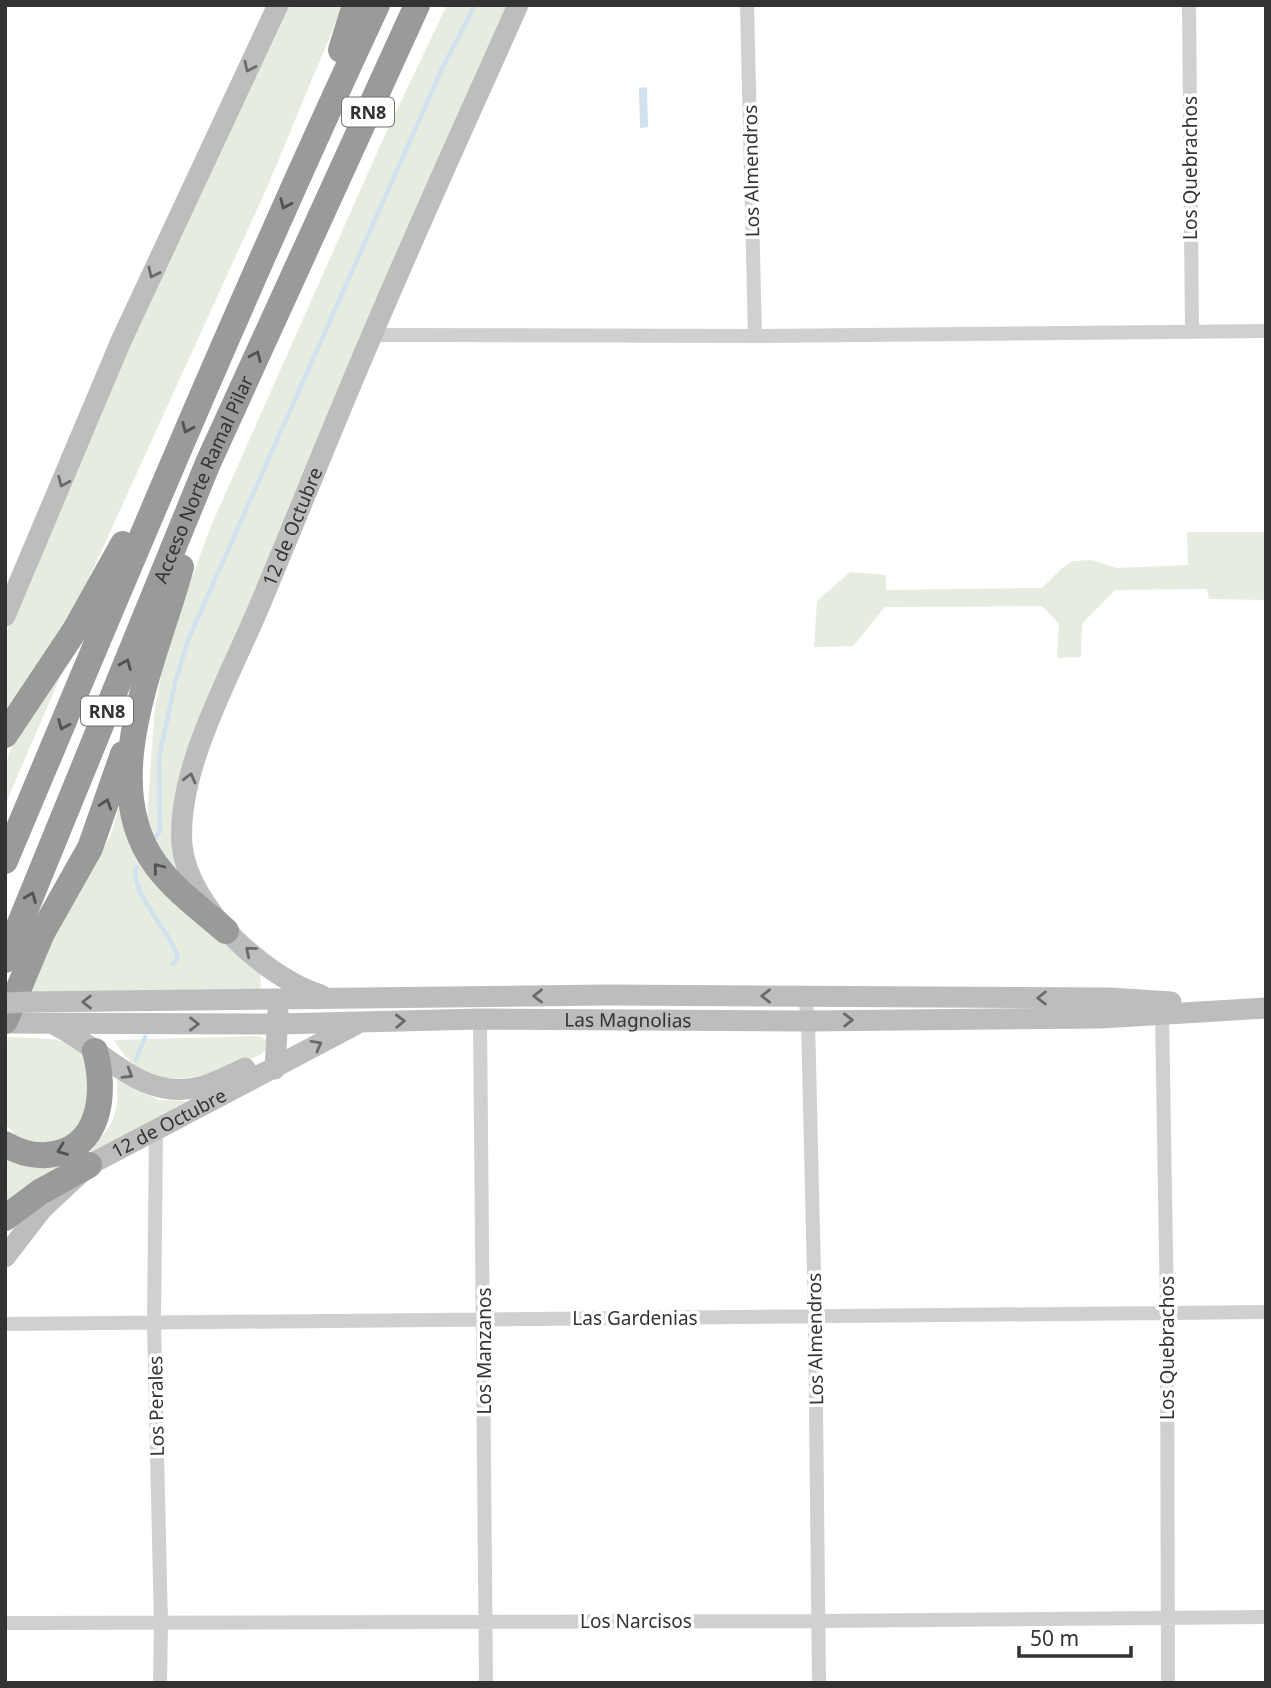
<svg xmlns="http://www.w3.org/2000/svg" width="1271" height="1688" font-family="'Noto Sans',sans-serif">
	<rect width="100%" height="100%" fill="#fff"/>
	<!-- green -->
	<path fill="#e6ecdf" d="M285,5h58l-74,178 -184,404 -39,69 -41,62v-82l80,-192z
		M447,5h63l-310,719 -17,158 -16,-18 -20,-45 7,-102 11,-66 46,-125 173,-389z
		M1187,532h79v68l-57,-1 -2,-10 -92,1 -33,34 -1,33 -24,1 2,-34 -17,-18 -157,1 -32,39 -39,1 3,-46 33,-29 36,3v15l156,-2 20,-20 11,-7 19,-1 25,8 71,-3z
		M65,666l-60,139c0,-11 -1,-23 0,-34 4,-34 40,-77 60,-105z
		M126,781l-1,26 135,166 1,16 -234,3 24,-54 60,-103z
		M260,1036l7,5v8l-7,6c-53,20 -110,48 -146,-15z
		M9,1037l43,2 16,4 19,15 1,62 -31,26 -33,-2 -19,-20v-79z
		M117,1079l41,21 29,1 -104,56c27,-29 37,-36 34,-78z
		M5,1152l67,10 -30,14 -37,29z"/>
	<!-- water -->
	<path fill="#cfe2ee" d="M647,87l1,40 -8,1 -1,-40z"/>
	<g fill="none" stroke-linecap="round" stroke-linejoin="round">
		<!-- stream -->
		<path stroke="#cfe2ee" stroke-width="4.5" d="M154,839l6,-8 -1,-73 16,-75 13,-43 254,-571 33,-64
			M136,867c-7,26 35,64 42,91l-5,6
			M136,1060l9,-23"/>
		<!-- street -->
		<path stroke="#d0d0d0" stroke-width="14" d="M747,5l8,331
			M1189,5l3,326
			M372,335l383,1 511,-5
			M805,996l3,25 7,295 4,367
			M1162,1014l5,298 1,371
			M480,1019l6,664
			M156,1129l-2,195 7,300 -1,59
			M5,1324l1261,-12
			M5,1623l814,-2 447,-4"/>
		<!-- secondary -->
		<g stroke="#bdbdbd" stroke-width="21">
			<path d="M5,616l116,-275 157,-336"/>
			<path id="s1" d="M321,995c-57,-18 -133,-88 -139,-150 -6,-79 53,-177 82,-250 36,-86 71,-174 108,-260 47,-111 97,-220 146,-330"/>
			<path d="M29,1002l578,-7 503,3 61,4"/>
			<path id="s2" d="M5,1023l273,1 202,-5 328,2 293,-3 165,-10"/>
			<path d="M55,1025c48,23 85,77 145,62 16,-4 30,-12 45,-19"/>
			<path d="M275,1069l3,-57"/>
			<path id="s3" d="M5,1257l37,-48 47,-44 266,-140"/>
		</g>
		<!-- highway -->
		<g stroke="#9a9a9a" stroke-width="26">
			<path d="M341,50l14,-45"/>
			<path d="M181,567c-23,87 -87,215 -25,298 19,26 46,45 70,66"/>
			<path d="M5,735l70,-105 48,-86"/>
			<path d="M5,861c121,-287 240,-574 372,-856"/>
			<path id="s4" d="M5,960l203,-497 209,-458"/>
			<path d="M5,1021l37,-88 48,-85 33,-94"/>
			<path d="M5,1144c13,8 27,12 42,11 55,-4 59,-64 48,-104"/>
			<path d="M5,1218l35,-26 49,-27"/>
		</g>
		<!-- secondary-bridge -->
		<path stroke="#bdbdbd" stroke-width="21" d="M5,1003l24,-1"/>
	</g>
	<!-- one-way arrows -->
	<defs><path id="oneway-chevron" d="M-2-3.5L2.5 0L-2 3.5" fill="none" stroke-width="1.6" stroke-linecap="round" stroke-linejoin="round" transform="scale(1.75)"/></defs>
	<g stroke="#6a6a6a">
		<use href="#oneway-chevron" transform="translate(249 67) rotate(115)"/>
		<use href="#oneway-chevron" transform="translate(153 273) rotate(115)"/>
		<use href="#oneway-chevron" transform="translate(63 482) rotate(113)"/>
		<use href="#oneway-chevron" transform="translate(190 778) rotate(-76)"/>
		<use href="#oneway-chevron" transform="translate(250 951) rotate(-140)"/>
		<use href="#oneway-chevron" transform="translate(538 996) rotate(179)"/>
		<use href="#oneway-chevron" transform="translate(766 996) rotate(-180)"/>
		<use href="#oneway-chevron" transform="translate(1042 998) rotate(-180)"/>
		<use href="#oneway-chevron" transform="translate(87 1002) rotate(180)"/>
		<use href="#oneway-chevron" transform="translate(848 1020) rotate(-1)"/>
		<use href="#oneway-chevron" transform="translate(400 1021) rotate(-2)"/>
		<use href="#oneway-chevron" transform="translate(194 1024)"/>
		<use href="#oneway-chevron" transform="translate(317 1045) rotate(-29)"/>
		<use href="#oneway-chevron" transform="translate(128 1074) rotate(31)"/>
	</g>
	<g stroke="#525252">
		<use href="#oneway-chevron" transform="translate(285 204) rotate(114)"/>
		<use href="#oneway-chevron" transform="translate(256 356) rotate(-66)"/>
		<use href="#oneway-chevron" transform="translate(187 428) rotate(114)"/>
		<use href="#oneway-chevron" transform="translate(126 664) rotate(-68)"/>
		<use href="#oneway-chevron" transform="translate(63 725) rotate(113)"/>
		<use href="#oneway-chevron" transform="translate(106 804) rotate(-72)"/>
		<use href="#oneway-chevron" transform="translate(158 868) rotate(-128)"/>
		<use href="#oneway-chevron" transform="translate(31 897) rotate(-68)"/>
		<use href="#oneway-chevron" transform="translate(62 1150) rotate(159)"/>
	</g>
	<g text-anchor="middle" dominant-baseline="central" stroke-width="7" stroke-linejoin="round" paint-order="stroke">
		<!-- shield labels -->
		<g fill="#fff" stroke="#707070" stroke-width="2">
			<rect x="342" y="97.5" width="52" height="29" rx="5"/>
			<rect x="81" y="696.5" width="52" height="29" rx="5"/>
		</g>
		<g font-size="18" font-weight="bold" fill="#333">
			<text x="368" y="112">RN8</text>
			<text x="107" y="711">RN8</text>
		</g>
		<!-- street labels -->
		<g font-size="19" fill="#333" stroke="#fff">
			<text transform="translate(1190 168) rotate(-90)">Los Quebrachos</text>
			<text transform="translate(751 171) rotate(-91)">Los Almendros</text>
			<text stroke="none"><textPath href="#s4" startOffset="520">Acceso Norte Ramal Pilar</textPath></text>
			<text stroke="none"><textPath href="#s1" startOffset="553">12 de Octubre</textPath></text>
			<text stroke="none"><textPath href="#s2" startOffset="623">Las Magnolias</textPath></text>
			<text stroke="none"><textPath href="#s3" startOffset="215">12 de Octubre</textPath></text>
			<text x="635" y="1318">Las Gardenias</text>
			<text transform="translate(815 1339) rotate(-91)">Los Almendros</text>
			<text transform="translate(1167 1348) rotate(-90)">Los Quebrachos</text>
			<text transform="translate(484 1351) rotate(-90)">Los Manzanos</text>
			<text transform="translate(156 1406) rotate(-91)">Los Perales</text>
			<text x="636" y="1621">Los Narcisos</text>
		</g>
	</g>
	<!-- border -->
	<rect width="1271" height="1688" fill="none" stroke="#333333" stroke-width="14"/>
	<!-- scale -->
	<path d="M1019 1646v10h112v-10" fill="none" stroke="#333333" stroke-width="3.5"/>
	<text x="1030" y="1646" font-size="21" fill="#333333" stroke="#ffffff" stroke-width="5" paint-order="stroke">50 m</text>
</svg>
